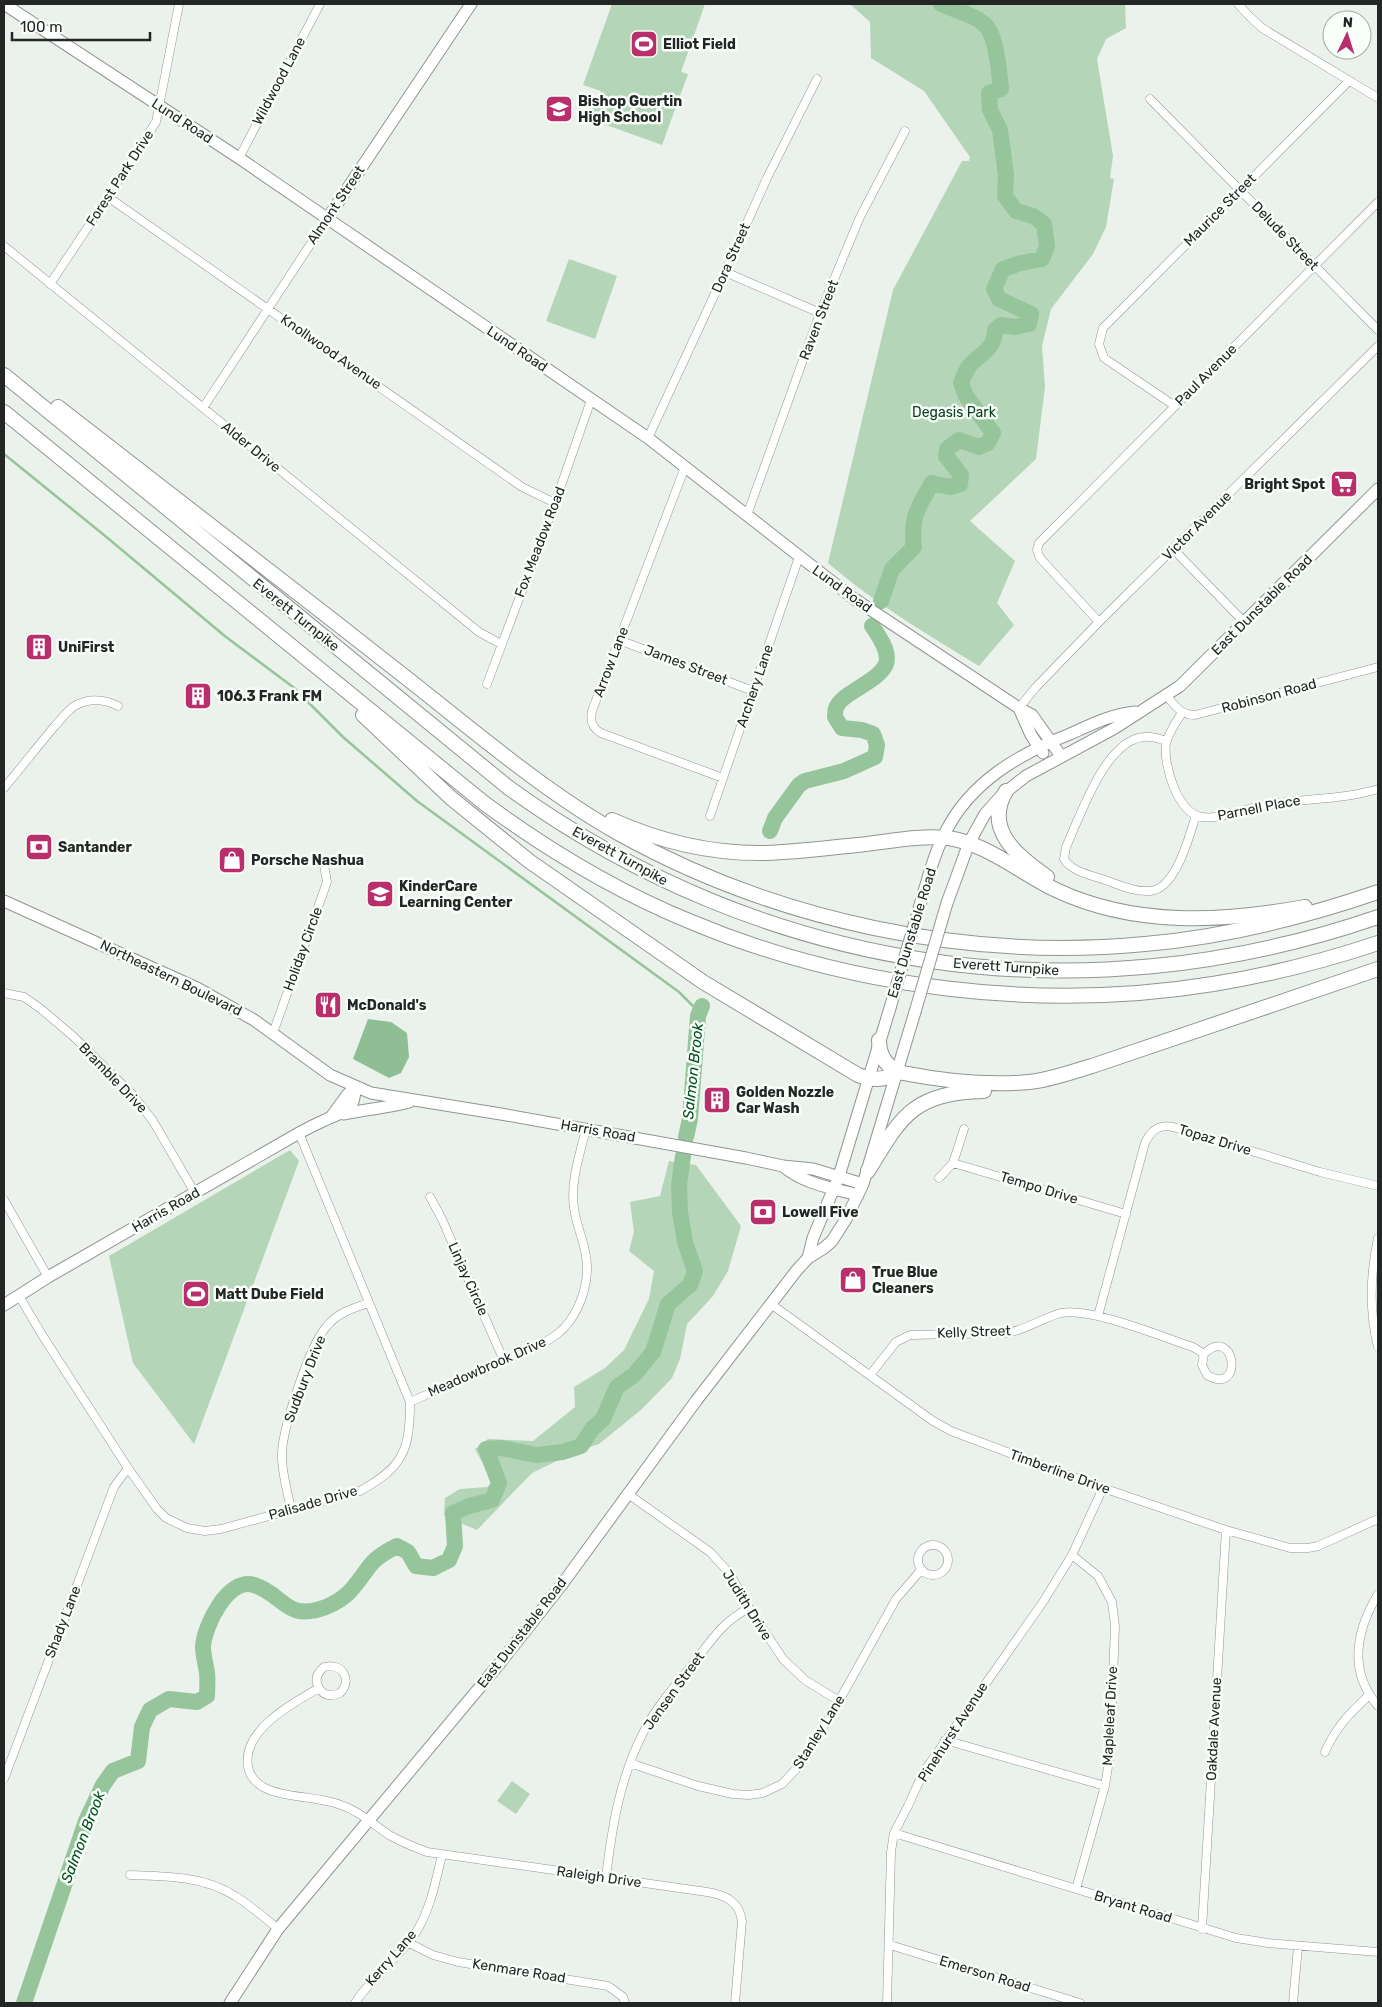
<svg xmlns="http://www.w3.org/2000/svg" width="1382" height="2007" font-family="Rubik,sans-serif">
	<rect width="100%" height="100%" fill="#ebf1eb"/>
	<!-- green -->
	<path fill="#b4d5b8" d="M612,4h93l-24,68 7,2 -26,71 -75,-27 8,-19 6,-8 -18,-6z
		M850,4h275l1,24 -20,11 -9,20 16,97 -3,22 4,1 -8,48 -13,27 -42,55 -9,37 3,41 -9,72 -66,62 45,40 -18,42 17,22 -35,41c-54,-33 -103,-62 -151,-103l65,-273 69,-129h7l1,-4 -46,-66 -53,-33 -1,-36z
		M569,259l48,17 -22,63 -49,-18z
		M290,1150l9,11 -105,283 -61,-81 -24,-107z
		M669,1161l27,4 45,61 -13,45 -15,25 -26,28 -7,35 -8,19 -30,31 -43,35 -26,9 -41,20 -55,57 -33,-14 1,-18 15,-9 27,-2 6,-5 -18,-33 13,-10 45,2 42,-34 -1,-20 31,-19 19,-18 25,-51 5,-28 -25,-20 5,-19 -4,-30 30,-6z
		M512,1781l18,13 -14,20 -19,-13z"/>
	<!-- forest -->
	<path fill="#8fbe95" d="M368,1019l23,3 16,11 2,24 -8,16 -12,5 -36,-19z"/>
	<g fill="none" stroke-linecap="round" stroke-linejoin="round">
		<!-- stream -->
		<path stroke="#96c59c" stroke-width="2.5" d="M4,454l100,81 122,102 67,50 50,50 74,64 262,191 20,20"/>
		<!-- river -->
		<path stroke="#96c59c" stroke-width="16" d="M881,601l11,-32 22,-22c-4,-30 4,-39 18,-64l18,4 10,-3 1,-9 -15,-19 1,-7 12,-9 20,7 9,-4 5,-10 -27,-37 -5,-13c3,-8 6,-16 12,-21 11,-10 22,-15 22,-32l6,-5 14,2 14,-3 2,-10 -32,-15 -5,-10 9,-20 18,-6 21,-4 5,-13 -3,-22 -11,-8 -17,-5 -11,-15 1,-21 -6,-45 -10,-20 -1,-17 12,-4c-2,-17 -4,-56 -18,-66 -11,-9 -29,-13 -42,-19
			M770,831l5,-13 24,-33 6,-4 39,-10 31,-14 2,-12 -4,-11 -11,-4 -20,-2 -7,-11c0,-3 0,-8 2,-11 3,-6 12,-12 17,-15 35,-22 44,-28 18,-65
			M686,1137l4,-18 8,-103 4,-10
			M24,2003l62,-182 17,-36 10,-14 25,-10 4,-34 8,-17 19,-11 28,3 10,-6c0,-7 1,-15 0,-23 -1,-8 -4,-18 -4,-26 1,-21 25,-70 51,-62 31,10 31,37 72,22 26,-11 30,-24 46,-44 7,-8 17,-13 25,-17l11,6 8,14 17,2 16,-8 6,-14 -2,-33 16,-7 23,-6 7,-17 -13,-34 15,-1 35,7 27,-3 18,-6 11,-17 11,-10 14,-32 17,-12 19,-23 15,-48 22,-19 5,-14 -10,-29 -5,-30 -1,-27 4,-29"/>
		<!-- street casing -->
		<g stroke="#919692" stroke-width="9">
			<path id="street" d="M1238,4l11,12 13,12 116,70
				M1150,99l228,231
				M239,158l81,-154
				M108,197l414,290 33,16
				M4,246l475,386 22,12
				M725,272l95,41
				M50,284l58,-87 48,-75 23,-118
				M1175,406l-71,-48 -5,-14 4,-16 246,-247
				M203,408l124,-189
				M648,438l77,-166 42,-94 50,-99
				M685,467l-93,244c-2,10 0,17 9,22l122,45
				M747,515l73,-202 40,-96 45,-86
				M1173,549l72,74
				M1099,622l-59,-64 -3,-8 2,-7 339,-341
				M619,640l134,51
				M487,684l68,-181 36,-103
				M1167,696c8,10 14,19 28,19l183,-48
				M1019,708l17,-21 63,-65 279,-276
				M1182,713c-6,9 -13,19 -16,30 -3,21 11,70 36,74 18,3 45,-9 63,-12 38,-7 77,-5 113,-16
				M1167,741c-7,-2 -15,-5 -23,-4 -39,3 -64,80 -78,110l-2,12c8,13 27,16 41,21 14,5 29,12 45,11 26,-2 39,-54 46,-76
				M4,788c17,-20 33,-41 50,-61 7,-7 13,-17 22,-22 14,-7 28,-6 42,1
				M710,816l89,-259
				M4,993l20,4 17,12 33,28 60,59 19,25 42,72
				M273,1033l54,-151 -3,-17
				M953,1163l173,51
				M939,1178l14,-15 11,-34
				M430,1197l11,20 63,144
				M4,1200l44,77
				M1378,1238c-8,37 -9,73 0,109
				M19,1296l25,42 84,130 29,41 9,9 21,10 18,3 16,-2 139,-38c43,-24 50,-40 50,-89l-111,-269
				M771,1304l162,117 18,10 152,57 123,42 64,18h18l10,-2 60,-27
				M1098,1316l47,-173c6,-13 14,-19 28,-16l147,45 58,14
				M870,1375l26,-33 14,-7 97,-2c19,-3 35,-15 54,-20 30,-6 101,24 132,34l11,7c31,-31 41,43 3,21l-5,-10 2,-11
				M410,1402l132,-58c10,-6 20,-12 27,-22 13,-17 21,-44 17,-65 -2,-17 -10,-32 -12,-49 -4,-26 6,-54 12,-79
				M628,1494l82,58 20,22 19,34 34,51 22,21 34,21
				M291,1510c-3,-18 -10,-38 -9,-57 1,-26 27,-106 44,-126 11,-14 27,-19 43,-24
				M918 1560a15 15 0 1 1 30 0a15 15 0 1 1-30 0Z
				M1072,1555l26,21 14,26 3,24 -5,128 -5,32 -29,103
				M1378,1594c-22,37 -30,77 0,112
				M319,1688c5,8 12,9 21,5 13,-13 2,-31 -16,-26 -7,6 -10,13 -5,21 -26,15 -77,42 -71,78 1,9 7,16 15,21 20,11 54,9 78,18 18,6 32,19 48,30 12,7 25,12 38,17l280,40c18,3 32,9 35,29l-7,82
				M945,1740l160,46
				M1325,1752c11,-25 24,-38 44,-57
				M630,1763l68,23 35,8 16,1 14,-2 19,-9 18,-19 39,-64 57,-102 25,-29
				M4,1779l110,-292 14,-19
				M894,1833l342,105 32,5 110,9
				M130,1875c35,1 74,1 105,21 15,9 29,21 43,33
				M606,1877c6,-50 14,-100 38,-146 12,-24 32,-46 49,-67 18,-23 29,-42 56,-56
				M1202,1929l24,-399
				M407,1942l26,13 25,7 150,24 15,11 2,6
				M890,1945l190,58
				M355,2003c18,-28 46,-47 63,-74 13,-22 18,-50 24,-74
				M887,2003l4,-151 3,-19 14,-27 15,-33 120,-171 29,-47 31,-67
				M1293,2003l5,-57"/>
		</g>
		<!-- secondary casing -->
		<g stroke="#919692" stroke-width="13">
			<path id="secondary" d="M4,4l235,154 409,280 205,160 166,110 13,7 29,41
				M327,219l144,-215
				M1019,708l12,27 12,18
				M922,898c7,-22 12,-45 23,-65 25,-51 74,-79 125,-99 20,-9 42,-20 65,-22
				M4,901l193,87 57,32 76,55 41,18 130,21 245,44 37,8 30,3 50,15
				M947,903l22,-60 16,-29 17,-19 24,-19 89,-48 65,-42 198,-197
				M344,1114c22,-5 44,-6 65,-12
				M331,1117l16,-22 8,-7
				M783,1166c21,18 49,22 75,29
				M808,1258l5,-20 26,-62 51,-168
				M4,1305l44,-28 251,-144c9,-5 17,-9 26,-13 18,-9 30,-7 30,-32
				M230,2003l48,-74 222,-266 63,-80 133,-182 101,-131 11,-12 16,-10 8,-7 14,-22 17,-35 52,-172"/>
		</g>
		<!-- highway casing -->
		<g stroke="#919692" stroke-width="16">
			<path id="highway" d="M4,375l505,413c257,185 569,232 869,129
				M58,407c112,87 225,174 337,262 71,55 145,120 223,164 158,88 347,128 527,111 80,-7 157,-26 233,-52
				M4,412l480,391c64,47 132,88 205,118 161,68 352,91 524,63 56,-9 111,-23 165,-41
				M363,715l88,83 78,63 174,121 155,93c15,6 28,6 40,-4
				M1006,791c-23,39 12,65 41,86
				M612,820c49,22 101,34 154,33 31,-1 61,-5 91,-8 30,-3 61,-10 91,-7 38,5 74,36 108,52 79,37 166,32 249,17
				M879,1040c0,17 8,28 24,33 41,8 84,13 126,9 21,-2 42,-10 63,-16l286,-97
				M868,1171c34,-56 45,-78 116,-80"/>
		</g>
		<!-- street -->
		<use href="#street" stroke="#fff" stroke-width="8"/>
		<!-- secondary -->
		<use href="#secondary" stroke="#fff" stroke-width="11"/>
		<!-- highway -->
		<use href="#highway" stroke="#fff" stroke-width="14"/>
		<!-- secondary-bridge casing -->
		<g stroke="#919692" stroke-width="13" stroke-linecap="butt">
			<path id="secondary-bridge" d="M890,1008l32,-110
				M915,1012l32,-109"/>
		</g>
		<!-- secondary-bridge -->
		<use href="#secondary-bridge" stroke="#fff" stroke-width="11"/>
	</g>
	<!-- icons -->
	<defs>
		<g id="stadium-square" transform="scale(1.4375)"><rect x="-9" y="-9" width="18" height="18" rx="4" fill="#b82f6c" stroke="#f8fef9"/><path d="M0-5a6.5 5 0 1 0 0 10a6.5 5 0 1 0 0-10ZM-3.5-1.8h7v3.6h-7Z" fill="#fff"/></g>
		<g id="school-square" transform="scale(1.4375)"><rect x="-9" y="-9" width="18" height="18" rx="4" fill="#b82f6c" stroke="#f8fef9"/><path d="M0-5L7-2L0 1L-7-2ZM-4 1L0 2.5L4 1V4Q0 6-4 4Z" fill="#fff"/></g>
		<g id="supermarket-square" transform="scale(1.4375)"><rect x="-9" y="-9" width="18" height="18" rx="4" fill="#b82f6c" stroke="#f8fef9"/><path d="M-6-5.5h2.5l.6 2H6L4.5 2H-2.5L-4.4-4H-6ZM-1.5 3.2a1.3 1.3 0 1 0 .1 0ZM3 3.2a1.3 1.3 0 1 0 .1 0Z" fill="#fff"/></g>
		<g id="building-square" transform="scale(1.4375)"><rect x="-9" y="-9" width="18" height="18" rx="4" fill="#b82f6c" stroke="#f8fef9"/><path d="M-4-6H4V6H1V3H-1V6H-4ZM-2.5-4.3h1.7v1.8h-1.7ZM.8-4.3h1.7v1.8H.8ZM-2.5-1h1.7V.8h-1.7ZM.8-1h1.7V.8H.8Z" fill="#fff"/></g>
		<g id="bank-square" transform="scale(1.4375)"><rect x="-9" y="-9" width="18" height="18" rx="4" fill="#b82f6c" stroke="#f8fef9"/><path d="M-6-4H6V4H-6ZM0-2.3a2.3 2.3 0 1 0 0 4.6a2.3 2.3 0 1 0 0-4.6Z" fill="#fff"/></g>
		<g id="shop-square" transform="scale(1.4375)"><rect x="-9" y="-9" width="18" height="18" rx="4" fill="#b82f6c" stroke="#f8fef9"/><path d="M-5-2.5h2.3a2.7 3.5 0 0 1 5.4 0H5L5.5 6h-11ZM-1.5-2.5h3a1.5 2.3 0 0 0-3 0Z" fill="#fff"/></g>
		<g id="restaurant-square" transform="scale(1.4375)"><rect x="-9" y="-9" width="18" height="18" rx="4" fill="#b82f6c" stroke="#f8fef9"/><path d="M-5-6h1v4h1v-4h1v4h1v-4h1v5L-1.5 .5V6h-2V.5L-5-1ZM5-6V6H3V1.5H1.5Q1.5-4 5-6Z" fill="#fff"/></g>
	</defs>
	<g fill-rule="evenodd">
		<use href="#stadium-square" x="644" y="44"/>
		<use href="#school-square" x="559" y="109"/>
		<use href="#supermarket-square" x="1344" y="484"/>
		<use href="#building-square" x="39" y="647"/>
		<use href="#building-square" x="198" y="696"/>
		<use href="#bank-square" x="39" y="847"/>
		<use href="#shop-square" x="232" y="860"/>
		<use href="#school-square" x="380" y="894"/>
		<use href="#restaurant-square" x="328" y="1005"/>
		<use href="#building-square" x="717" y="1100"/>
		<use href="#bank-square" x="763" y="1212"/>
		<use href="#shop-square" x="853" y="1280"/>
		<use href="#stadium-square" x="196" y="1294"/>
	</g>
	<g text-anchor="middle" dominant-baseline="central" stroke-width="5" stroke-linejoin="round" paint-order="stroke">
		<!-- poi labels -->
		<g font-size="14" font-weight="bold" fill="#232624" stroke="#f8fef9" text-anchor="start">
			<text x="663" y="44">Elliot Field</text>
			<text x="578" y="101">Bishop Guertin<tspan x="578" dy="16">High School</tspan></text>
			<text x="1325" y="484" text-anchor="end">Bright Spot</text>
			<text x="58" y="647">UniFirst</text>
			<text x="217" y="696">106.3 Frank FM</text>
			<text x="58" y="847">Santander</text>
			<text x="251" y="860">Porsche Nashua</text>
			<text x="399" y="886">KinderCare<tspan x="399" dy="16">Learning Center</tspan></text>
			<text x="347" y="1005">McDonald's</text>
			<text x="736" y="1092">Golden Nozzle<tspan x="736" dy="16">Car Wash</tspan></text>
			<text x="782" y="1212">Lowell Five</text>
			<text x="872" y="1272">True Blue<tspan x="872" dy="16">Cleaners</tspan></text>
			<text x="215" y="1294">Matt Dube Field</text>
		</g>
		<!-- street labels -->
		<g font-size="14" fill="#232624" stroke="#f8fef9">
			<text transform="translate(279 81) rotate(-62)">Wildwood Lane</text>
			<text transform="translate(182 121) rotate(33)">Lund Road</text>
			<text transform="translate(120 178) rotate(-57)">Forest Park Drive</text>
			<text transform="translate(336 205) rotate(-56)">Almont Street</text>
			<text transform="translate(1220 210) rotate(-45)">Maurice Street</text>
			<text transform="translate(1285 236) rotate(46)">Delude Street</text>
			<text transform="translate(731 258) rotate(-66)">Dora Street</text>
			<text transform="translate(819 320) rotate(-69)">Raven Street</text>
			<text transform="translate(517 349) rotate(34)">Lund Road</text>
			<text transform="translate(331 352) rotate(35)">Knollwood Avenue</text>
			<text transform="translate(1206 375) rotate(-45)">Paul Avenue</text>
			<text transform="translate(251 447) rotate(39)">Alder Drive</text>
			<text transform="translate(1197 526) rotate(-45)">Victor Avenue</text>
			<text transform="translate(540 542) rotate(-69)">Fox Meadow Road</text>
			<text transform="translate(842 589) rotate(36)">Lund Road</text>
			<text transform="translate(1262 605) rotate(-45)">East Dunstable Road</text>
			<text transform="translate(296 615) rotate(39)">Everett Turnpike</text>
			<text transform="translate(611 662) rotate(-69)">Arrow Lane</text>
			<text transform="translate(686 665) rotate(21)">James Street</text>
			<text transform="translate(755 686) rotate(-71)">Archery Lane</text>
			<text transform="translate(1269 696) rotate(-15)">Robinson Road</text>
			<text transform="translate(1259 808) rotate(-11)">Parnell Place</text>
			<text transform="translate(620 856) rotate(29)">Everett Turnpike</text>
			<text transform="translate(912 933) rotate(-73)">East Dunstable Road</text>
			<text transform="translate(303 949) rotate(-70)">Holiday Circle</text>
			<text transform="translate(1006 967) rotate(4)">Everett Turnpike</text>
			<text transform="translate(171 978) rotate(26)">Northeastern Boulevard</text>
			<text transform="translate(113 1078) rotate(46)">Bramble Drive</text>
			<text transform="translate(598 1131) rotate(10)">Harris Road</text>
			<text transform="translate(1215 1140) rotate(17)">Topaz Drive</text>
			<text transform="translate(1039 1188) rotate(17)">Tempo Drive</text>
			<text transform="translate(166 1210) rotate(-30)">Harris Road</text>
			<text transform="translate(468 1279) rotate(66)">Linjay Circle</text>
			<text transform="translate(974 1332) rotate(-2)">Kelly Street</text>
			<text transform="translate(487 1367) rotate(-24)">Meadowbrook Drive</text>
			<text transform="translate(305 1379) rotate(-69)">Sudbury Drive</text>
			<text transform="translate(1060 1472) rotate(20)">Timberline Drive</text>
			<text transform="translate(313 1503) rotate(-16)">Palisade Drive</text>
			<text transform="translate(747 1605) rotate(58)">Judith Drive</text>
			<text transform="translate(63 1622) rotate(-69)">Shady Lane</text>
			<text transform="translate(522 1633) rotate(-52)">East Dunstable Road</text>
			<text transform="translate(674 1691) rotate(-54)">Jensen Street</text>
			<text transform="translate(1110 1716) rotate(-87)">Mapleleaf Drive</text>
			<text transform="translate(1214 1729) rotate(-87)">Oakdale Avenue</text>
			<text transform="translate(819 1732) rotate(-58)">Stanley Lane</text>
			<text transform="translate(953 1732) rotate(-57)">Pinehurst Avenue</text>
			<text transform="translate(599 1877) rotate(8)">Raleigh Drive</text>
			<text transform="translate(1133 1907) rotate(17)">Bryant Road</text>
			<text transform="translate(391 1958) rotate(-49)">Kerry Lane</text>
			<text transform="translate(519 1971) rotate(9)">Kenmare Road</text>
			<text transform="translate(985 1974) rotate(17)">Emerson Road</text>
		</g>
		<!-- park labels -->
		<g font-size="14" fill="#0a401a" stroke="#f8fef9">
			<text x="954" y="412">Degasis Park</text>
		</g>
		<!-- water labels -->
		<g font-size="15" font-style="italic" fill="#01501d" stroke="#f8fef9">
			<text transform="translate(693 1071) rotate(-84)">Salmon Brook</text>
			<text transform="translate(83 1837) rotate(-69)">Salmon Brook</text>
		</g>
	</g>
	<!-- border -->
	<rect width="1382" height="2007" fill="none" stroke="#232624" stroke-width="10"/>
	<!-- north arrow -->
	<g transform="translate(1347 35) rotate(4)"><circle r="24" fill="#f8fef9" stroke="#a3a8a4"/>
	<path d="M0-4L9 19L0 12L-9 19Z" fill="#b82f6c"/>
	<text y="-8" font-size="14" font-weight="bold" text-anchor="middle" fill="#232624">N</text>
	</g>
	<!-- scale -->
	<path d="M12 32v8h138v-8" fill="none" stroke="#232624" stroke-width="2.5"/>
	<text x="20" y="32" font-size="15" fill="#232624" stroke="#f8fef9" stroke-width="4" paint-order="stroke">100 m</text>
</svg>
